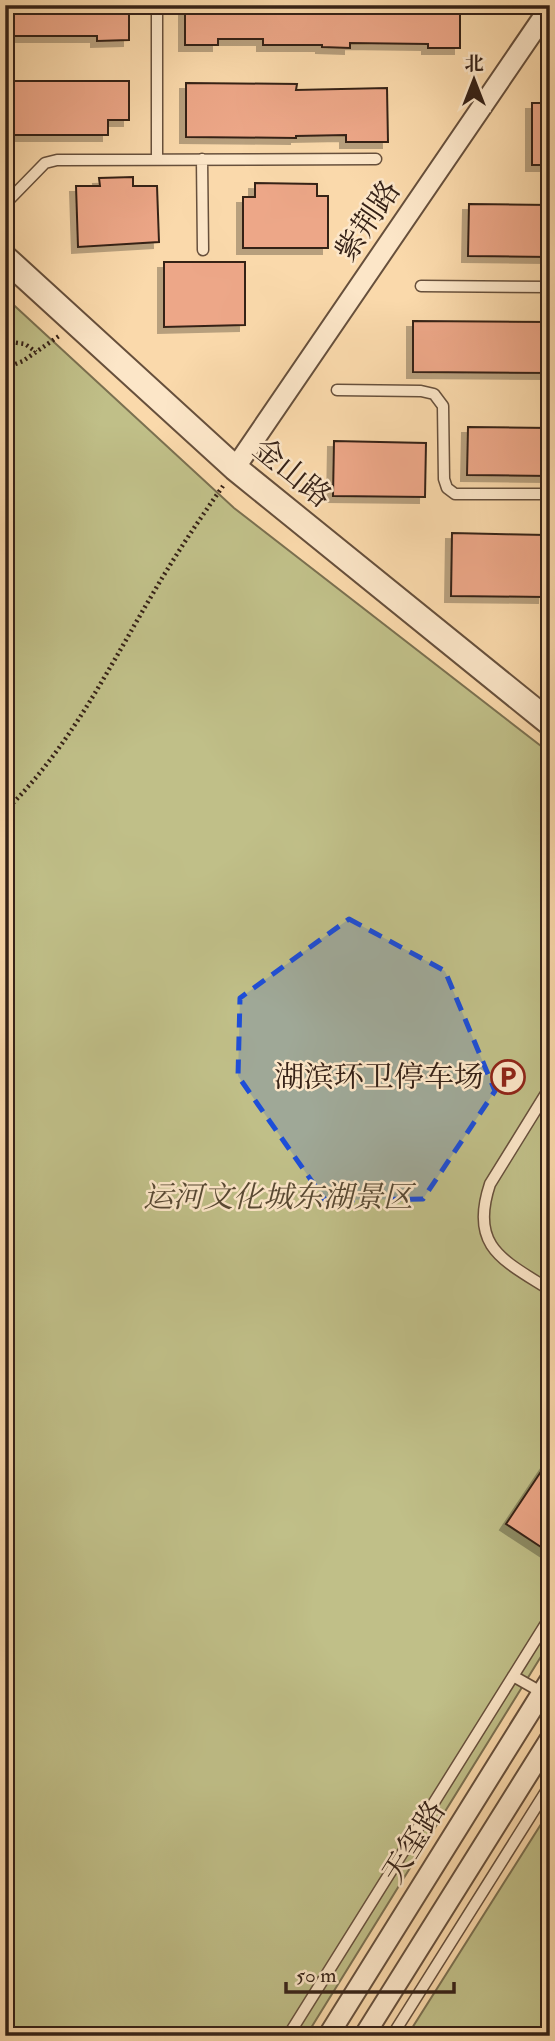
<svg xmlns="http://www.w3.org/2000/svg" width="555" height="2041" font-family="'IM FELL Double Pica','Noto Serif SC',serif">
	<defs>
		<filter id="shadow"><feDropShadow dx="-6" dy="6" stdDeviation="0" flood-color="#0004"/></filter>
	</defs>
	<rect width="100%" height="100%" fill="#fad9ab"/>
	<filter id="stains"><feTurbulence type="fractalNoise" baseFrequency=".00286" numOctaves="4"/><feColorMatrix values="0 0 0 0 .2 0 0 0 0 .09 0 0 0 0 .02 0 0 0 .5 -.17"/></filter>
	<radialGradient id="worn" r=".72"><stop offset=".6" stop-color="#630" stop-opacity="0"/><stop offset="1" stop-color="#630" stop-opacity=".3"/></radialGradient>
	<!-- green -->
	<path fill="#c0bf88" stroke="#7b7050" stroke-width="2" d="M5,297l229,211 316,245v889l-244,394h-301z
		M550,1810v226h-143z"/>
	<!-- building -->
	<path fill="#eda788" stroke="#362217" stroke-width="2" filter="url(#shadow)" d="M5,5h124v35l-32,1v-5h-92z
		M185,5h275v43h-32v-4l-78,-1v5l-28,-1v-2h-59v-6h-45v6h-33z
		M5,81h124v39h-21v15h-103z
		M186,83l111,1 -1,6 91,-2 1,54h-42v-7l-50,1v2l-110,-1z
		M532,103h18v62h-18z
		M133,177v9h24l2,56 -81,5 -2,-61h24l-1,-8z
		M255,183l62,1v12h11v52h-85v-51h12z
		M469,204l81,1v52l-82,-1z
		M164,262h81v63l-81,2z
		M413,321l137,1v51l-137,-1z
		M468,427l82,1v48l-83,-1z
		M334,441l92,2 -1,54 -92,-1z
		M452,533l94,2 -2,62 -93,-1z
		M550,1458v95l-44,-29z"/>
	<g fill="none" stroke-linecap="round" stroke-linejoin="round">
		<!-- service casing -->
		<g stroke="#67503c" stroke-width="13">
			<path id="service" d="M157,159v-154
				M202,159l1,91
				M5,204l40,-41 12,-3 319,-1
				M421,286l129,1
				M337,390l84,1 13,3 9,12 1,73 3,9 8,6h95
				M550,1087l-60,97c-21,63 13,76 60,106
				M513,1676l30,17
				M288,2036l262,-419
				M392,2036l158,-251"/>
		</g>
		<!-- minor casing -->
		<g stroke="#67503c" stroke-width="23">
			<path id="minor" d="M235,468l315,-461
				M328,2036l222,-356
				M364,2036l186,-297"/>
		</g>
		<!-- tertiary casing -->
		<g stroke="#67503c" stroke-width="28">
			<path id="tertiary" d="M5,258l230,210 315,255"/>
		</g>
		<!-- path -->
		<path stroke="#362217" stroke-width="4.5" stroke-dasharray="2 3.5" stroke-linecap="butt" d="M5,341l20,3 11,8
			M5,368l18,-7 36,-25
			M5,811c65,-63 104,-144 150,-221 21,-36 44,-70 68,-104"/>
		<!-- service -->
		<use href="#service" stroke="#fce6c8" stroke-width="10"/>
		<!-- minor -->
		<use href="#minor" stroke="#fce6c8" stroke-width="19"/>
		<!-- tertiary -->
		<use href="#tertiary" stroke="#fce6c8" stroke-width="24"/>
	</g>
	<!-- marked area -->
	<path fill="#1d4ed8" fill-opacity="0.2" stroke="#1d4ed8" stroke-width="5" stroke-dasharray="14 9" stroke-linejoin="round" d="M349,919l96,52 50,120 -72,108 -98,1 -87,-124 2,-78z"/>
	<!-- icons -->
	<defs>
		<g id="parking-ring" transform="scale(1.75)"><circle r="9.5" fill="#fce6c8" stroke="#8f2418" stroke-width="1.5"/><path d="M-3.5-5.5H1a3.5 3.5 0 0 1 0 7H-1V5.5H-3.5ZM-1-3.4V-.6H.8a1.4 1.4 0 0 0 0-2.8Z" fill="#8f2418"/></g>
	</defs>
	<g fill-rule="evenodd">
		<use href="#parking-ring" x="508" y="1077"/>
	</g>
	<g text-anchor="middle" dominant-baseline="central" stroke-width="5" stroke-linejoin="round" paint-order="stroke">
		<!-- street labels -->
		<g font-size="30" fill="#362217" stroke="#fce6c8">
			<text transform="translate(368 221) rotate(-56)">紫荆路</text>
			<text transform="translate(292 473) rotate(39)">金山路</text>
			<text transform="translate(414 1842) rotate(-58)">天玺路</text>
		</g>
		<!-- poi labels -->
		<g font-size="30" fill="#362217" stroke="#fce6c8" text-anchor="end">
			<text x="484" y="1077">湖滨环卫停车场</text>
		</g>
		<!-- park labels -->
		<g font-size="30" font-style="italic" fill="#584933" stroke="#fce6c8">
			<text x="278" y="1197">运河文化城东湖景区</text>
		</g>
	</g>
	<!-- margin -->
	<rect width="555" height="2041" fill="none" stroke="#fad9ab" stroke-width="28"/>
	<rect x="7" y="7" width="541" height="2027" fill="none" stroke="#362217" stroke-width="3.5"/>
	<rect x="14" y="14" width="527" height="2013" fill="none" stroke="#362217" stroke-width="2"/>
	<!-- north arrow -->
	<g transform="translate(474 80)" stroke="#fce6c8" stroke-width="5" paint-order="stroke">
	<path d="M0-5L12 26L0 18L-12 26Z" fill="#362217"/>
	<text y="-10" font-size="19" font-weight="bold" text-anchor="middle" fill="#362217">北</text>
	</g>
	<!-- scale -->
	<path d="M286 1982v10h168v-10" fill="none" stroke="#362217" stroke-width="3.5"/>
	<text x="296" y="1982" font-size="21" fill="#362217" stroke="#fce6c8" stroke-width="5" paint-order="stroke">50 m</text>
	<rect width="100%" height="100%" filter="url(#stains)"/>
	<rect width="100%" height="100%" fill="url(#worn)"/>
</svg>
